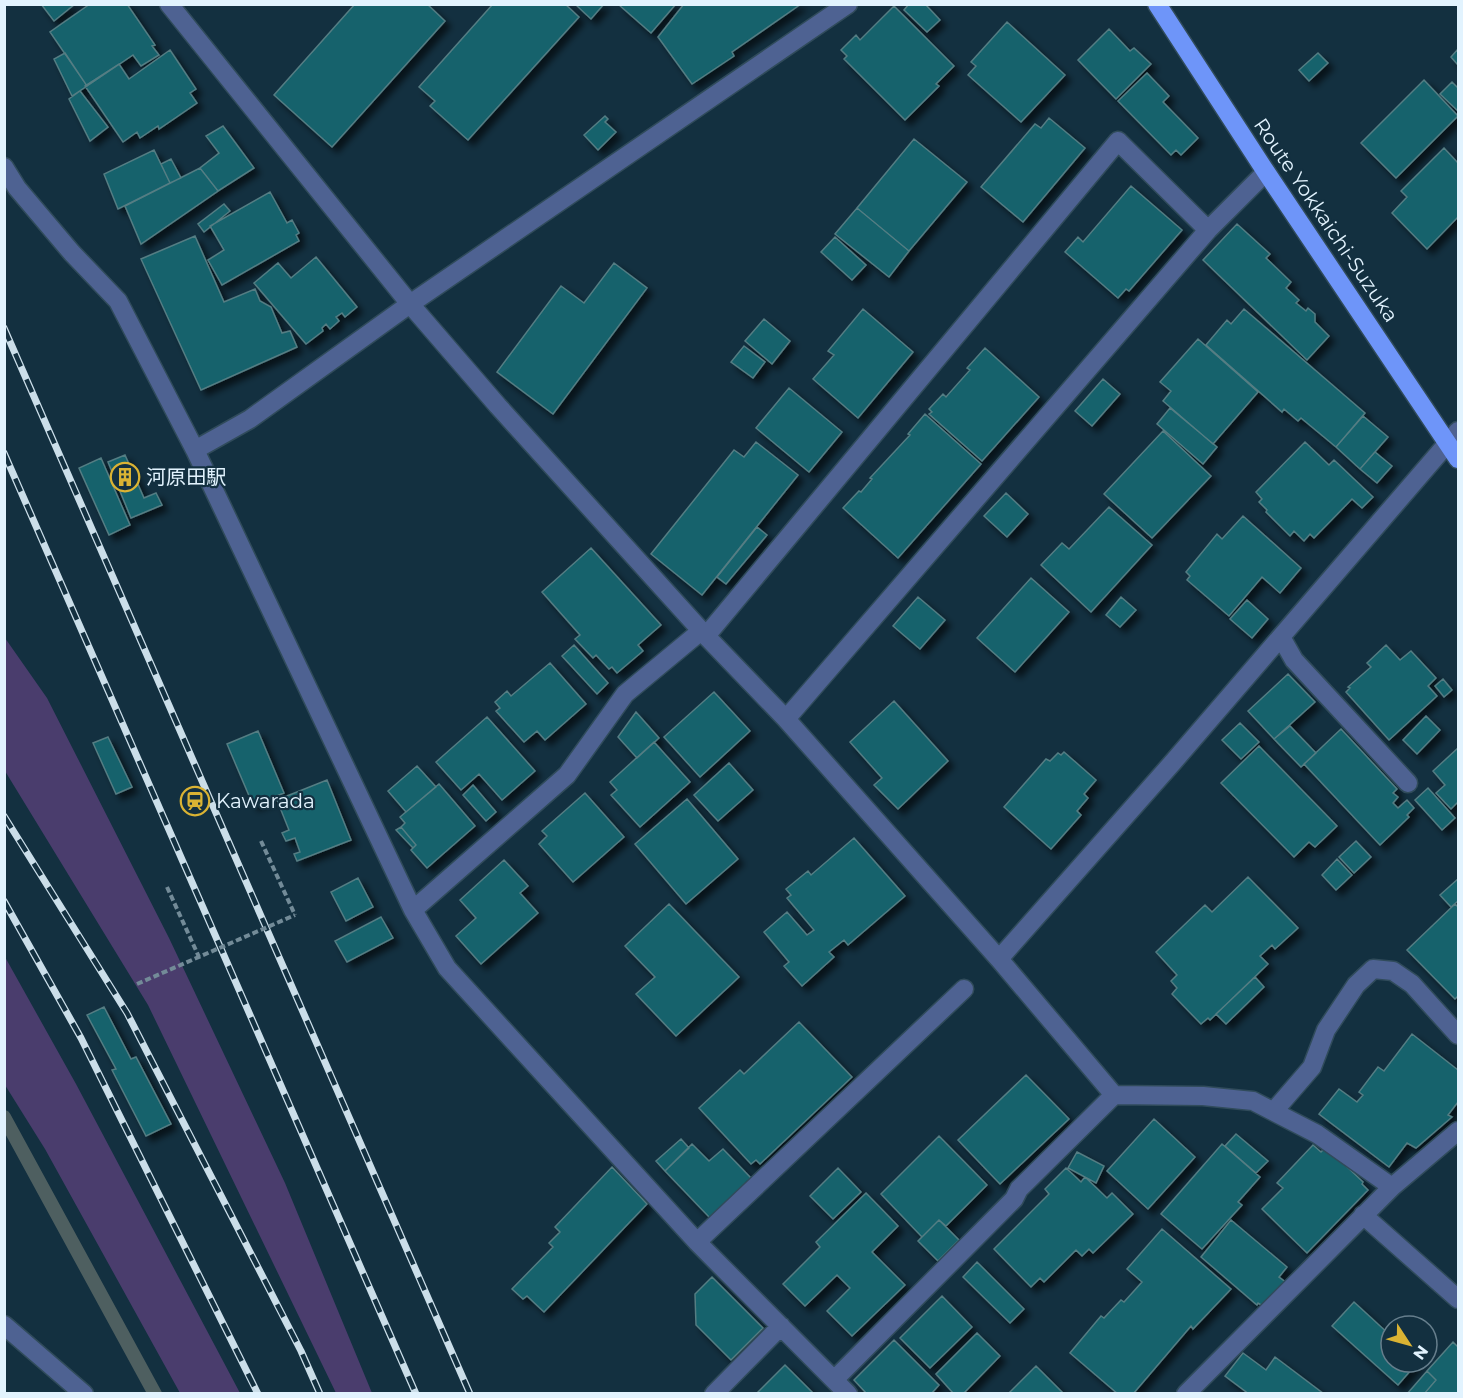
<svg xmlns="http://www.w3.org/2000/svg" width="1463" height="1398" font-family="Montserrat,'Noto Sans JP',sans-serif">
	<defs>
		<filter id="shadow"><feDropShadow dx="5.5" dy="5.5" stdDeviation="3" flood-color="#0009"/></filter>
	</defs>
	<rect width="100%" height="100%" fill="#133040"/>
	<!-- green -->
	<path fill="#4a3d6d" d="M5,638l42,60 122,240 116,245 87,210h-36l-188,-388 -143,-234z
		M5,957l71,127 164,309h-60l-135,-244 -40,-64z"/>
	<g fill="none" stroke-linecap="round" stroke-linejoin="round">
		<!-- stream -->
		<path stroke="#4e5f60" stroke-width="14" d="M4,1117l151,277"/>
	</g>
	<!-- building -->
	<path fill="#12626c" stroke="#547d83" stroke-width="1.5" filter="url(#shadow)" d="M41,4h34l-21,17z
		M90,4h37l28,41 -3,1 7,9 -18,11 -8,-11 -46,31 -37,-54z
		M355,4h72l18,17 -113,126 -58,-52z
		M493,4h72l14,13 -111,123 -38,-34 5,-5 -16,-14z
		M575,4h29l-13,15z
		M618,4h58l-25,29z
		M684,4h117l-69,48 2,4 -42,28 -34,-47z
		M909,4h16l15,16 -13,12 -23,-22z
		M894,6l60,60 -18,18 3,2 -34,34 -61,-61 3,-3 -6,-6 15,-15 4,5z
		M1007,22l58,53 -44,47 -53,-47 8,-9 -5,-4z
		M1109,29l21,22 4,-3 17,16 -35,35 -38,-39z
		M1458,49v16l-7,-8z
		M170,50l26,39 -6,4 7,10 -38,26 -1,-3 -18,12 -3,-6 -14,10 -38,-56 34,-22 10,15z
		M65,53l22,33 -15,10 -18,-37z
		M1318,53l10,10 -19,18 -10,-11z
		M1147,73l22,23 -6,6 35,36 -17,17 -5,-5 -5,5 -53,-54z
		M1424,80l34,36 -62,62 -35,-35z
		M1452,82l6,6v23l-18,-17z
		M80,91l28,36 -18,14 -21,-42z
		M605,116l3,3 -3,3 11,10 -18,18 -14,-15z
		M1049,118l36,30 -62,74 -42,-35 54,-63 6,4z
		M223,126l31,42 -36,23 -18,-23 19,-15 -13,-17z
		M914,139l53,43 -58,69 -52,-43z
		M1444,148l14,15v54l-31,32 -35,-36 15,-16 -6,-6z
		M154,150l16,33 -52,26 -14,-35z
		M171,159l10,19 -11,5 -9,-19z
		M200,168l18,23 -77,53 -16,-38z
		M1131,186l51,44 -53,61 -3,-2 -8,9 -53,-46 13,-15 5,5z
		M270,192l17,31 5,-3 7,13 -3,2 3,6 -77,44 -14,-25 16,-10 -14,-24z
		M224,204l6,7 -26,21 -6,-8z
		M857,208l52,43 -20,26 -54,-43z
		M1237,224l33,30 -4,4 25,24 -5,6 13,12 -3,3 10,8 2,-3 7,6v8l14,14 -22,24 -104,-100z
		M195,236l29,66 31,-13 5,12 11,6 11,26 8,-2 7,16 -96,43 -60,-131z
		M835,237l31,28 -14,15 -31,-28z
		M316,257l41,50 -12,10 -3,-4 -6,4 3,4 -9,8 -4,-5 -4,4 1,3 -17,13 -52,-61 24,-20 13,15z
		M614,263l33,25 -94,126 -56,-42 64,-86 23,17z
		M863,309l50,43 -55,66 -45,-39 21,-24 -6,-4z
		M1244,309l121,104 -29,34 -35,-29 -3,3 -14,-12 -2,3 -76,-67 21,-25 4,4z
		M764,319l26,22 -18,23 -27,-23z
		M1198,339l60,53 -45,52 -50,-43 8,-10 -11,-9z
		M744,346l21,16 -12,16 -22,-16z
		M985,348l54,49 -57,64 -53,-47 3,-2 -3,-3 14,-15 3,3 24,-27 -3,-2z
		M1103,379l17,15 -28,32 -17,-15z
		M789,388l53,44 -33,40 -53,-44z
		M1170,408l47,39 -14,17 -46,-40z
		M925,414l56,50 -83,94 -55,-50 16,-17 2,1 11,-13 -2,-1 40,-43 -2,-1z
		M1363,416l25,21 -28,32 -24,-22z
		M1163,431l48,45 -59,62 -48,-44z
		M756,442l42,33 -96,120 -51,-41 83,-104 10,7z
		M1305,442l24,23 5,-5 39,37 -11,11 -10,-9 -38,39 -4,-4 -6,7 -10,-10 -4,5 -24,-24 1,-2 -8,-8 3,-3 -6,-7z
		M1375,452l17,14 -15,17 -17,-14z
		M125,455l19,43 12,-5 6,12 -31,13 -23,-56z
		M101,458l29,67 -21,10 -30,-67z
		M1006,493l22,21 -21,23 -23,-21z
		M1109,507l43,38 -61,67 -50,-47 21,-22 7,6z
		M1243,516l58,52 -21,25 -18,-16 -33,39 -42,-36 3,-4 -4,-4 31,-38 5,5z
		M757,527l10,8 -41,49 -9,-7z
		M591,548l70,77 -23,20 5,6 -26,22 -5,-6 -3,2 -13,-14 -3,3 -18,-19 5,-4 -38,-43z
		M1031,578l38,34 -54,60 -38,-34z
		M918,597l27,23 -25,29 -27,-23z
		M1121,597l15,13 -16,17 -14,-12z
		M1247,600l21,19 -16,19 -22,-19z
		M574,645l34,38 -11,11 -35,-38z
		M1386,645l14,15 11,-9 25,27 -8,8 9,10 -48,44 -43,-48 4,-4 -2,-1 23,-20 -4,-4z
		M550,663l36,41 -41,36 -8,-9 -13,11 -28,-31 4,-3 -5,-6 12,-11 4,5z
		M1288,674l27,28 -41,37 -26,-28z
		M1443,679l9,11 -8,7 -9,-11z
		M714,692l36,39 -50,46 -36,-40z
		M894,701l54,60 -50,48 -24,-24 8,-7 -32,-36z
		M636,712l23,26 -22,20 -19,-21z
		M1426,716l14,14 -23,24 -14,-14z
		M487,717l48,54 -33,29 -23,-26 -18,16 -25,-28z
		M1240,723l19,19 -18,17 -19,-19z
		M1290,726l26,27 -15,14 -27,-28z
		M1341,729l56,60 -4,4 5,4 -5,6 5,5 9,-8 7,8 -7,7 2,2 -29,28 -76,-81z
		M258,731l26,62 -31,12 -26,-61z
		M108,737l24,50 -16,7 -23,-51z
		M654,742l36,40 -50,45 -29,-32 6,-5 -7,-8z
		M1259,746l78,80 -22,21 -6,-5 -15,15 -73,-74z
		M1458,748v54l-7,7 -15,-16 9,-8 -12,-14z
		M1064,752l32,28 -12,14 4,4 -11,13 4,4 -30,34 -47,-42 42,-48 4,2 8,-8 3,2z
		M729,763l24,27 -35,31 -24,-26z
		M417,766l19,21 -30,25 -18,-21z
		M327,780l24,60 -54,21 -3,-7 6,-2 -5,-14 -9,3 -4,-8 7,-3 -12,-30z
		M439,784l36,42 -48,42 -16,-18 5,-5 -15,-18 4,-4 -5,-6z
		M473,785l23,27 -10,9 -23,-26z
		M1428,788l27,30 -13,12 -27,-30z
		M585,793l39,44 -51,45 -34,-38 8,-8 -5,-5z
		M687,799l51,60 -52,45 -51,-60z
		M401,827l15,18 -3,3 -17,-18z
		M854,838l51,58 -57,49 -4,-5 -15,12 5,5 -32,29 -18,-20 5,-4 -25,-30 23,-20 20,23 7,-5 -27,-32 4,-3 -5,-6 22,-18 3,4z
		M1356,841l15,16 -17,16 -15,-16z
		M1337,859l15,16 -16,15 -14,-15z
		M504,860l24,26 -8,7 18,20 -57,51 -25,-28 20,-18 -16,-18z
		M1248,877l50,51 -23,21 -3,-4 -12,11 8,8 -58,56 -2,-2 -7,6 -29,-30 5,-6 -6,-7 6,-6 -21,-23 49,-47 7,7z
		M358,878l15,29 -27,14 -15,-29z
		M1458,879v22l-7,6 -11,-12z
		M669,904l70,73 -63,59 -40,-42 19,-17 -30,-31z
		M1455,904l3,3v89l-3,3 -48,-49z
		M381,917l12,21 -46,24 -12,-21z
		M1255,977l9,10 -38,37 -10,-10z
		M104,1007l27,52 5,-2 35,67 -25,12 -33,-64 -1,-2 4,-1 -29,-54z
		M799,1022l53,55 -92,87 -4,-4 -5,4 -52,-56 41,-38 4,4z
		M1412,1034l46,36v32l-10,13 4,2 -36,31 -9,-5 -18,24 -70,-53 20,-25 18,13 6,-7 -4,-3 19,-25 6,4z
		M1026,1075l43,44 -69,65 -42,-44z
		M1154,1119l41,38 -47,52 -41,-38z
		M1236,1134l32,27 -12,12 -31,-27z
		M939,1136l48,49 -41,41 -7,-6 -17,17 -41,-43z
		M681,1139l8,9 -24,23 -9,-10z
		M692,1144l17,17 14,-12 28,29 -41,40 -45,-47z
		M1222,1144l38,33 -22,25 4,3 -40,44 -41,-35z
		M1313,1145l8,7 5,-5 37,35 -1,2 6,6 -61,63 -45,-44 21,-21 -6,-5z
		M1077,1152l27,14 -8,17 -28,-15z
		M612,1167l35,37 -103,108 -17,-16 -4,3 -11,-10 41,-42 -4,-4 11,-11 -5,-5z
		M838,1168l23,24 -28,27 -23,-23z
		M1066,1168l15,14 4,-5 22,21 5,-5 21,21 -40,39 -4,-4 -7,7 -6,-6 -32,32 -4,-4 -9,9 -37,-38 55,-55 -4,-5z
		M866,1193l32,33 -26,26 33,33 -53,51 -25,-25 23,-23 -13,-13 -32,31 -22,-22 37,-37 -4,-5z
		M939,1220l20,20 -21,21 -20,-20z
		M1231,1220l56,47 -8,10 8,6 -24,23 -5,-3 -1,2 -56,-48z
		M1162,1229l69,60 -38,40 -2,-3 -58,68h-15l-48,-41 31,-37 3,2 17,-18 3,2 18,-20 -15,-13z
		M977,1262l47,47 -14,14 -47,-46z
		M712,1277l51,51 -32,32 -35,-35 -1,-31z
		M942,1296l30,31 -42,41 -30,-30z
		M1354,1302l37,34v26h27l-20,23 -66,-59z
		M977,1333l23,23 -37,38h-9l-18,-20z
		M894,1340l45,45 -8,9h-64l-13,-14z
		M1453,1342l5,5v47h-34l12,-14 -9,-9z
		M1243,1353l23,17 9,-13 49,37h-75l-24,-18z
		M785,1365l29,29h-58z
		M1036,1366l28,28h-56z
		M1427,1371l9,9 -12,14h-17z"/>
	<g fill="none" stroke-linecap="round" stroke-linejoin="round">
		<!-- minor casing -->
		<g stroke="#304b5b" stroke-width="21">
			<path id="minor" d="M169,4l241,300 88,102 208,230 80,83 213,240 115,136 89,1 50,5 64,33 75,53
				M4,167l13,21 55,65 46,48 77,149 218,460 34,58 250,274 151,152
				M195,450l55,-31 160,-115 438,-300
				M706,636l412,-495 90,89
				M1281,637l13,23 114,123
				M786,719l422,-489 58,-58
				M413,910l154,-135 58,-81 76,-63
				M999,959l175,-198 284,-330
				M1274,1111l38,-44 14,-37 30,-45 17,-16 20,2 19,13 46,51
				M1363,1215l95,84
				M697,1242l267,-253
				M4,1325l80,69
				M835,1379l179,-180 5,-10 95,-94
				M714,1394l67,-68
				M1186,1394l206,-207 66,-56"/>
		</g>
		<!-- major casing -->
		<g stroke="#304b5b" stroke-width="21">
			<path id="major" d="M1157,4l109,168 192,287"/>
		</g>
		<!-- path -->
		<path stroke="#738b98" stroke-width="4" stroke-dasharray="6 3" stroke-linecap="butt" d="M261,841l34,74
			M167,887l32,70"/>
		<!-- minor -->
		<use href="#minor" stroke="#4e6292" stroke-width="18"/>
		<!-- major -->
		<use href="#major" stroke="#6e95f9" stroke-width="18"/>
		<!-- rail casing -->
		<g stroke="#cbdee9" stroke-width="7">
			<path id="rail" d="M4,328l466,1066
				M4,453l412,941
				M4,816l123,197 174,338 19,43
				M4,901l77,137 177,356"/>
		</g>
		<!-- rail -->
		<use href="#rail" stroke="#133040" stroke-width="4.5" stroke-dasharray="14" stroke-linecap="butt"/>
		<!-- path-bridge -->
		<path stroke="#738b98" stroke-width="4" stroke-dasharray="6 3" stroke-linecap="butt" d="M137,984l158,-69"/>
	</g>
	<!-- icons -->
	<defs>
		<g id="building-ring" transform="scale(1.5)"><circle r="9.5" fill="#133040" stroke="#dab333" stroke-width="1.5"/><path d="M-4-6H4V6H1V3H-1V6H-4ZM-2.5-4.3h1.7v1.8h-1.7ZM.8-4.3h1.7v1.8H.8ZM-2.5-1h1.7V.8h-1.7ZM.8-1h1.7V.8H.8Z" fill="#dab333"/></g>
		<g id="station-ring" transform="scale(1.5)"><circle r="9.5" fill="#133040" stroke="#dab333" stroke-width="1.5"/><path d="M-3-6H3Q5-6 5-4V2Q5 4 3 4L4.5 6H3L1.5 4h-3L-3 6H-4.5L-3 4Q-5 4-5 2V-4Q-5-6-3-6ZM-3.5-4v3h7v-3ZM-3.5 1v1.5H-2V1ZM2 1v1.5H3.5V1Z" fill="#dab333"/></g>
	</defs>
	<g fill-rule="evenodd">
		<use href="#building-ring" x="125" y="477"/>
		<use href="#station-ring" x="195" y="801"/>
	</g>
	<g text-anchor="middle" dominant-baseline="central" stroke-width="4.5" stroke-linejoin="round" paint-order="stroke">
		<!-- street labels -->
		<g font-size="20" fill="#e2f3fe" stroke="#133040">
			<text transform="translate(1326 220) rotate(56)">Route Yokkaichi-Suzuka</text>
		</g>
		<!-- poi labels -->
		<g font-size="20" fill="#e2f3fe" stroke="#133040" text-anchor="start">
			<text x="146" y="477">河原田駅</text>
			<text x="216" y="801">Kawarada</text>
		</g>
	</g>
	<!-- border -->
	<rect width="1463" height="1398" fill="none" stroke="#e2f3fe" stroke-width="12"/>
	<!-- north arrow -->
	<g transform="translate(1409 1344) rotate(126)"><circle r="28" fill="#133040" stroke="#667e8c" stroke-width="1.5"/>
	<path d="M0-4.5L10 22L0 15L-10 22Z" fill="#dab333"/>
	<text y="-9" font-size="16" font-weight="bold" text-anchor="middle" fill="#e2f3fe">N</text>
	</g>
</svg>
